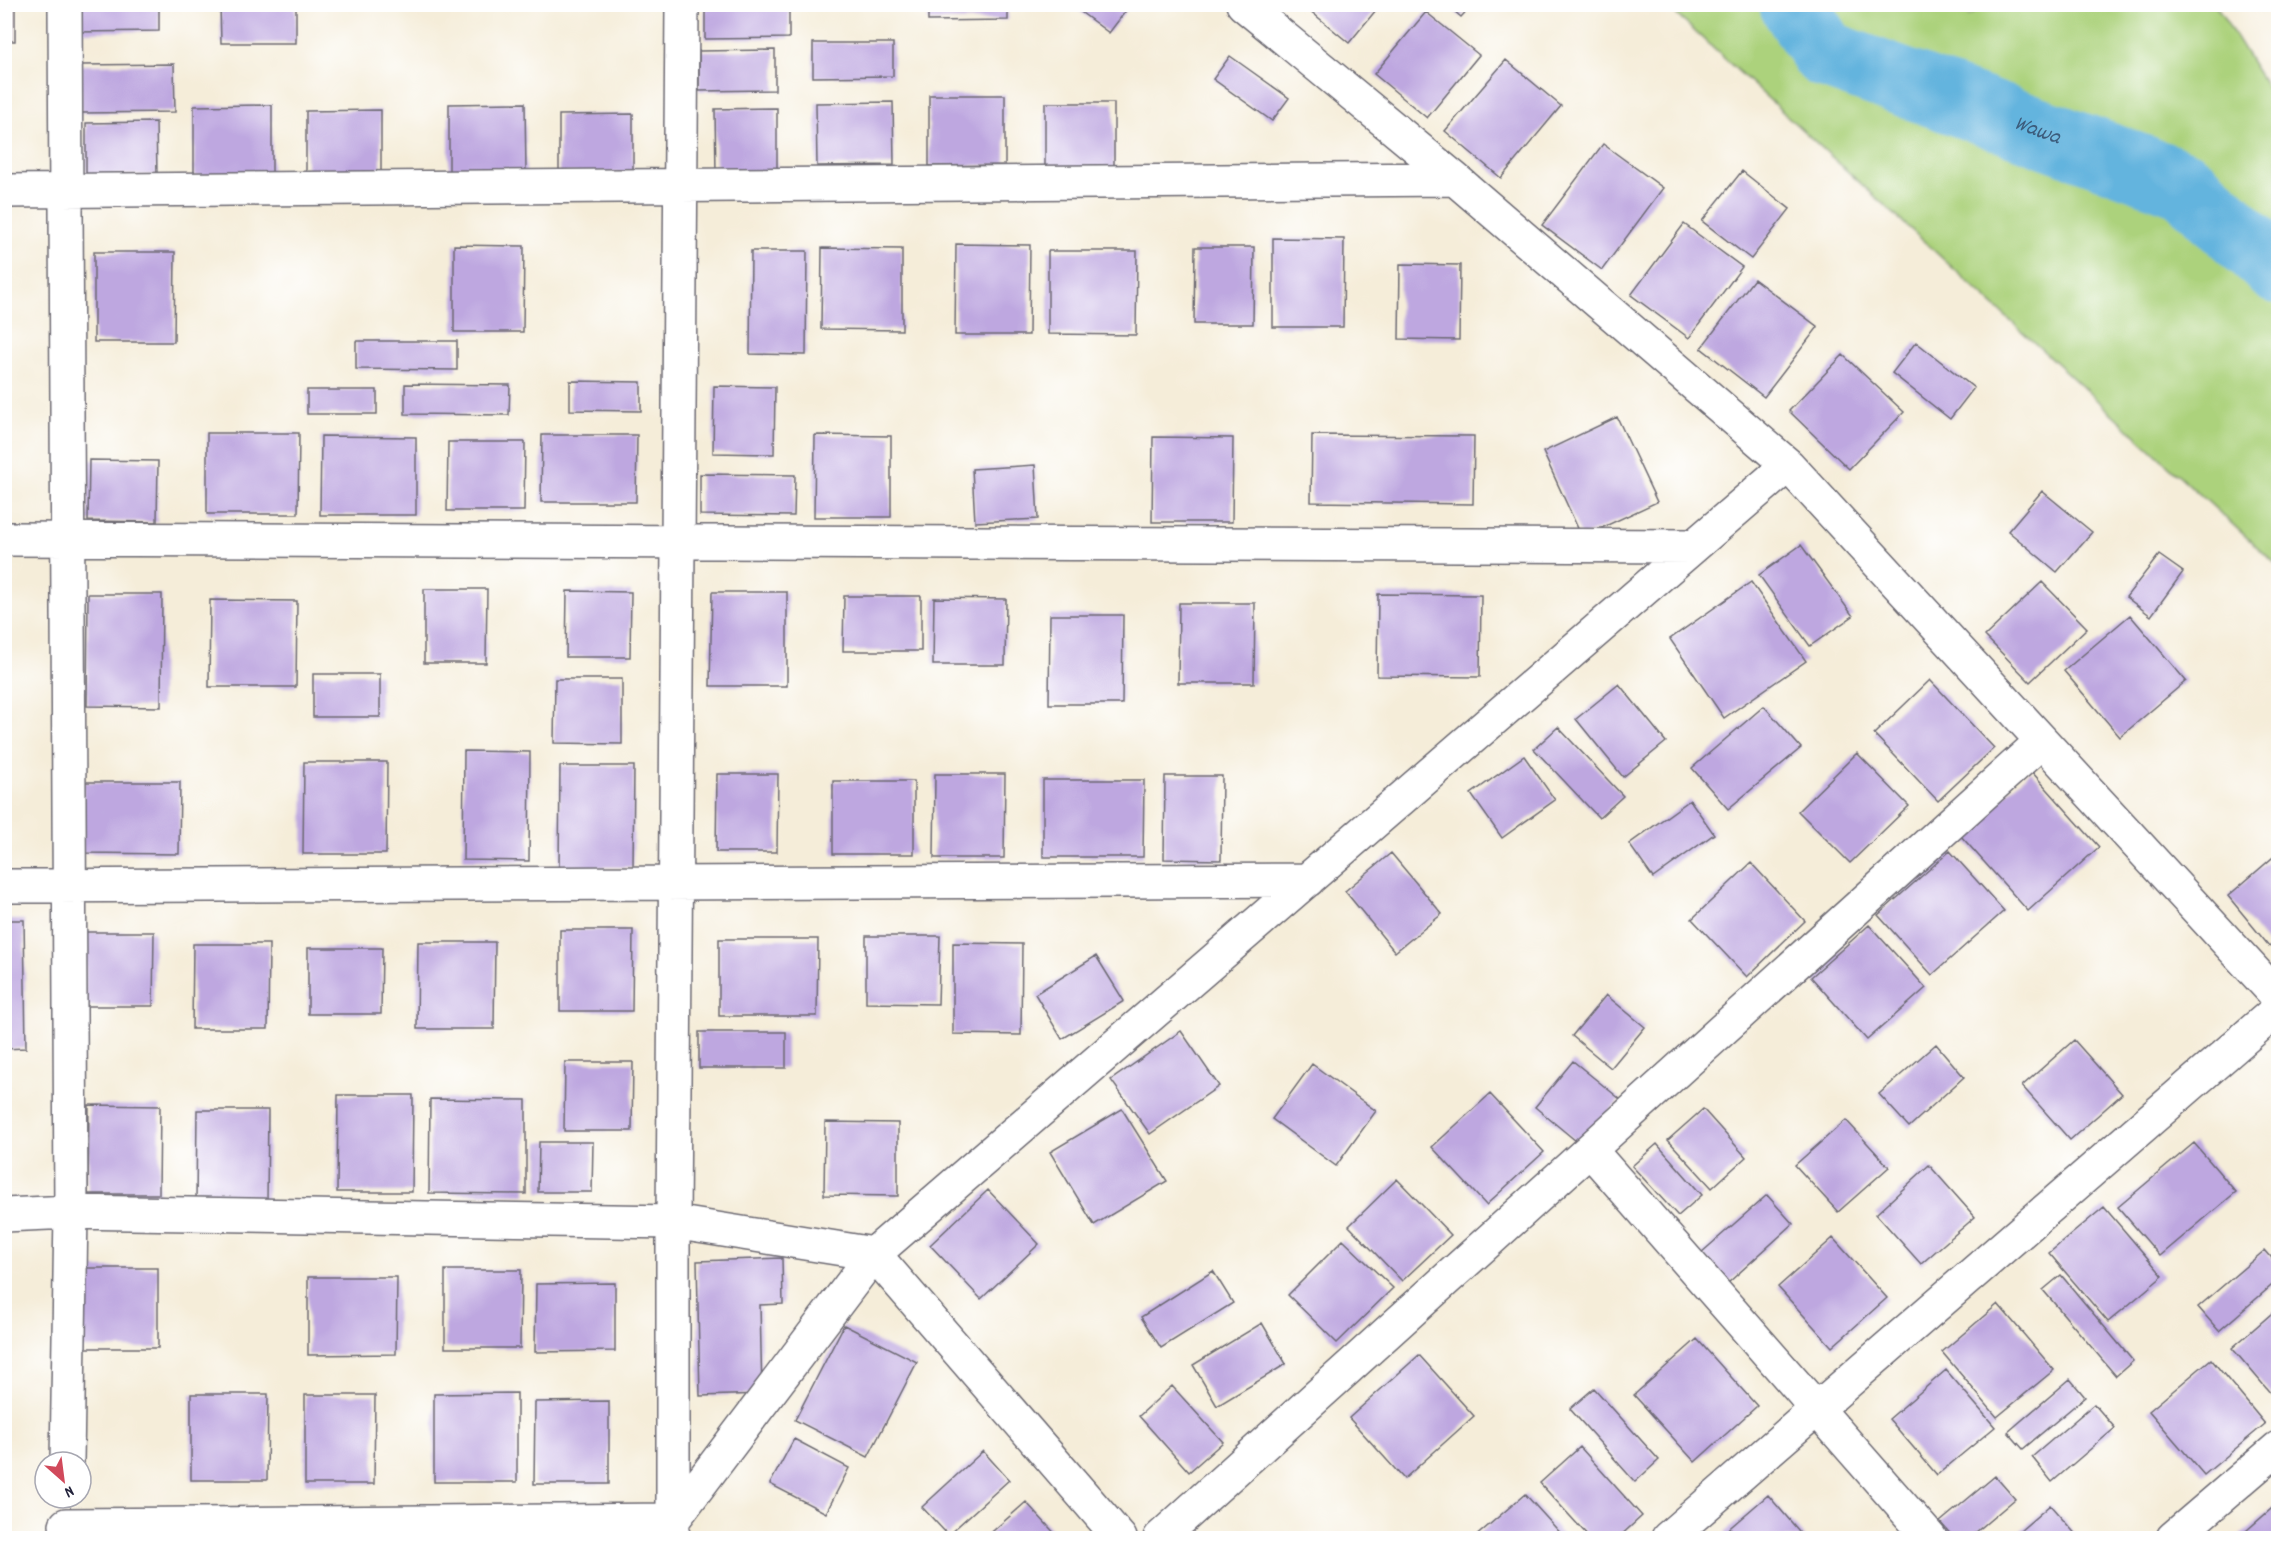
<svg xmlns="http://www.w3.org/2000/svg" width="2283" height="1543" font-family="Dekko,sans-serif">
	<rect width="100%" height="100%" fill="#fff"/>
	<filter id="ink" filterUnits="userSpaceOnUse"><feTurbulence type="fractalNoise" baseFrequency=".0167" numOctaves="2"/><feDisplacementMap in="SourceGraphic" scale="12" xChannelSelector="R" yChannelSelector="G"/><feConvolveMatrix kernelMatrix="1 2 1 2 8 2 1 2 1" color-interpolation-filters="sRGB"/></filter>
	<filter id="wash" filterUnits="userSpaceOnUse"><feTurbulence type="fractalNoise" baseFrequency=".008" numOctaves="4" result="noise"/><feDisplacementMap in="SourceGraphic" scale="24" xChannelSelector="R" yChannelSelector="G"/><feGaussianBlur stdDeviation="1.35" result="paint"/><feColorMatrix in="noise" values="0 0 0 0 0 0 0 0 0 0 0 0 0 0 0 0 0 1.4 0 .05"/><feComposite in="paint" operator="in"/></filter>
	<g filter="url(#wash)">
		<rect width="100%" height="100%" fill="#f5edd9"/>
		<!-- green -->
		<path fill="#acd27c" stroke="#677a5c" stroke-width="1.5" d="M1963,5l6,11 18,-12 229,1 62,100v461l-612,-561z"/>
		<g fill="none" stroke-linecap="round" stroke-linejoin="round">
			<!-- river -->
			<path stroke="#64b4de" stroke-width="68" id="s1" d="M1793,4l32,50 359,130 94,86"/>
		</g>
		<g id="blocks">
			<!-- building -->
			<path fill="#bea7e0" d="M4,4h11v37h-11z
				M75,4h84v27l-84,1z
				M705,4h84v34l-84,1z
				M928,4h80v16l-80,1z
				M1070,4h61l-22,29z
				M1302,4h79l-32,39z
				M1446,4h27l-12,13z
				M220,5h76v38h-75z
				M1426,12l53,43 -52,63 -53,-44z
				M813,43h80v33l-80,1z
				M775,50v40l-76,1v-40z
				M1230,56l59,42 -17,23 -59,-42z
				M1506,60l55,46 -60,72 -56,-47z
				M174,64l1,48 -94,1v-48z
				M929,95h76v70l-76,1z
				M893,102l1,63 -77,1 -1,-63z
				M525,103l1,70h-77v-69z
				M1045,103h69v71h-69z
				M272,105v70l-78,1v-70z
				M777,108v67h-61l-1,-66z
				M381,110v64l-75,1v-64z
				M633,114v59h-74v-58z
				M156,122l1,53h-71v-52z
				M1603,144l60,44 -61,82 -60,-45z
				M1742,171l48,38 -39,50 -49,-38z
				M1684,224l58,43 -53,71 -58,-43z
				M1273,238l71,1 -1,88h-70z
				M956,244l74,1 -1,90h-74z
				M454,245l70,1 -1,86h-69z
				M1195,247h59l-1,77h-59z
				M822,248l80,1v81l-81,-1z
				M751,251h56l-1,104 -56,-1z
				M1048,251h89l-1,84 -88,-1z
				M94,252h81l-1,90h-80z
				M1400,264l60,1 -1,75 -60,-1z
				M1754,279l64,48 -54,70 -63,-49z
				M356,341h101v29l-101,-1z
				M1916,342l58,46 -24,31 -58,-46z
				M1843,355l61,57 -55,57 -60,-58z
				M570,381l71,1v29l-71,-1z
				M405,384l105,1 -1,30 -104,-1z
				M714,386l61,1 -1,67 -61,-1z
				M307,390h70v24h-70z
				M1617,417l40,85 -75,35 -39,-85z
				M207,433h92l-1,81h-91z
				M542,435h95l-1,67h-95z
				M815,435l76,1v81h-77z
				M1312,435l162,1 -1,68 -162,-2z
				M321,436l95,1v78h-96z
				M1153,437l80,1 -1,84h-80z
				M448,442h77l-1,69h-77z
				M89,460l69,1 -1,61 -69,-1z
				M1035,465l3,54 -63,3 -3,-53z
				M700,474l95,1 -1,41 -94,-1z
				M2042,491l50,41 -35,40 -49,-41z
				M1801,545l52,71 -43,30 -51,-71z
				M2159,555l24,17 -32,44 -25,-19z
				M1751,582l55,79 -82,57 -54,-79z
				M2042,582l45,46 -57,54 -45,-46z
				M424,589h63l-1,74h-62z
				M567,591l64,1 -1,65h-64z
				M712,592h75v94h-77z
				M88,594h74l-1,113 -74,-1z
				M1378,594l103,1 -1,82 -103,-1z
				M844,596h77v55h-78z
				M934,598l72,1 -1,66h-72z
				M210,600l87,1 -1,86h-87z
				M1179,603h76l-1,80h-76z
				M1050,615h73l-1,89h-73z
				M2130,615l56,66 -66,56 -56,-66z
				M313,674h67v43h-67z
				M555,679h67v65l-68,-1z
				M1930,680l64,68 -56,53 -64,-67z
				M1619,684l47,58 -43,35 -47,-58z
				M1764,706l37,42 -73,61 -36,-41z
				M1558,727l65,69 -24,22 -65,-69z
				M464,751l66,1 -1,109 -66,-1z
				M1857,753l52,53 -59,57 -52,-52z
				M1524,756l31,44 -53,38 -31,-44z
				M304,762h83l-1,92h-83z
				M560,766h74l-1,101h-74z
				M2031,771l68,76 -71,64 -68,-76z
				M717,774h61l-1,78h-61z
				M935,774h70l-1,84h-70z
				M1165,776h57l-1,84 -57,-1z
				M1043,780h101l-1,77h-100z
				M833,781h81v73h-81z
				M83,782h97l-1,72 -97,-1z
				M1690,800l24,34 -61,44 -24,-34z
				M1950,851l54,60 -72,64 -54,-60z
				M1391,853l51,61 -47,38 -50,-61z
				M2278,853v85l-9,8 -41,-50z
				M1751,863l54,58 -58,56 -55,-58z
				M4,920h20l2,128 -22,1z
				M1869,925l57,63 -59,52 -56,-63z
				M560,930h73l-1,81h-72z
				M85,932h69l-1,74h-68z
				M866,936h74l-2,68 -72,-1z
				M719,939h99l-1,77h-98z
				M418,942h77l-1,87h-77z
				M953,943l69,1 -1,91 -68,-1z
				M193,944h76l-1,85h-76z
				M308,948h74l-1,66h-73z
				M1096,956l28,45 -62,38 -27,-45z
				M1606,995l39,32 -34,41 -39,-32z
				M1181,1031l38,55 -69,48 -39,-54z
				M699,1032h87v36h-87z
				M2074,1040l48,54 -52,46 -48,-54z
				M1936,1044l28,33 -55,50 -30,-33z
				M1573,1061l47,38 -38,47 -47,-39z
				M565,1062h68l-1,69h-68z
				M1312,1064l64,47 -40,55 -64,-47z
				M1490,1094l54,58 -58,53 -54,-58z
				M338,1095h75l-1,97h-75z
				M430,1099l96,1v94l-97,-1z
				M89,1105l71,1 -1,88h-71z
				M1122,1109l45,72 -73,44 -44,-73z
				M1703,1109l43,48 -34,31 -44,-48z
				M197,1110h71l-1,94 -71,-1z
				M1846,1120l43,47 -51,45 -43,-47z
				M825,1122l73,1v73l-74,-1z
				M539,1142h54l-1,50h-54z
				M2194,1143l42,49 -76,64 -42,-49z
				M1657,1144l45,51 -24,21 -46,-50z
				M1929,1165l46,52 -54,47 -45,-50z
				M1397,1179l54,56 -49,46 -53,-55z
				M988,1190l51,54 -58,55 -51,-54z
				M1767,1195l26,29 -65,59 -27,-30z
				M2104,1207l59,69 -55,46 -59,-69z
				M1833,1238l54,60 -55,49 -54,-60z
				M1343,1240l50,48 -56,55 -49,-48z
				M2265,1250l13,15v15l-59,51 -21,-24z
				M782,1258l1,46 -23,1 2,89 -62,2 -3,-135z
				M79,1268h79v80h-79z
				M445,1270h76l-1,78h-75z
				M1213,1271l20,32 -72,45 -20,-31z
				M2061,1275l72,86 -17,15 -73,-86z
				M308,1277h89l-1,77 -88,1z
				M615,1283v68l-80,1 1,-68z
				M1998,1304l56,66 -57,47 -55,-65z
				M2278,1308v94l-46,-54z
				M1262,1323l24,41 -69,42 -24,-41z
				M844,1325l73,37 -49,95 -73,-37z
				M1697,1339l60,67 -62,56 -61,-67z
				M1419,1355l55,61 -70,63 -55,-61z
				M2211,1359l54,65 -61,51 -55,-64z
				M1946,1370l49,57 -58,48 -48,-56z
				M2070,1379l15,18 -62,52 -15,-17z
				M1172,1386l51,56 -34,30 -50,-56z
				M1594,1388l65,72 -24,22 -65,-73z
				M517,1393v89h-83v-88z
				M191,1394h77l-1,86h-76z
				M305,1395h70l-1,89h-69z
				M609,1401v83h-75l1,-82z
				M2094,1404l21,24 -63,54 -20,-25z
				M794,1439l55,29 -23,45 -56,-29z
				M1580,1447l62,69 -24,22h-28l-50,-55z
				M983,1451l26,29 -61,55 -26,-28z
				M1995,1476l20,23 -46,39h-15l-14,-16z
				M1525,1494l40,44h-91z
				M1768,1495l37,43h-75l-5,-6z
				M1026,1502l33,36h-74z
				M2278,1503v35h-40z
				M2050,1505l29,33h-67z"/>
		</g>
	</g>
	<g filter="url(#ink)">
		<use href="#blocks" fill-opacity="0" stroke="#6c6972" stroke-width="1.5"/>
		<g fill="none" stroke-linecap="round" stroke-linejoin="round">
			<!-- street casing -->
			<g stroke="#6c6972" stroke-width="36">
				<path id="street" d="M65,4l6,1208 -4,250
					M1243,4l212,175 333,286 490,532
					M4,191l1451,-12
					M4,539l1689,7
					M4,886l1304,-6
					M1590,1150l340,388
					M4,1215l67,-3 602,10 201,32 246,284
					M66,1525l607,-5 201,-266 914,-789
					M673,1525v-303l9,-1218
					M1160,1538l882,-797
					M1668,1538l610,-529
					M2173,1538l105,-90"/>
			</g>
			<!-- street -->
			<use href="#street" stroke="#fff" stroke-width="33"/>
		</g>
	</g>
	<g text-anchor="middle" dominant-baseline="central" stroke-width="6" stroke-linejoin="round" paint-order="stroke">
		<!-- water labels -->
		<g font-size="22" font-style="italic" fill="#3c5c7c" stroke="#fff">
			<text stroke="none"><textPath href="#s1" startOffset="285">Wawa</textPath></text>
		</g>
	</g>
	<!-- margin -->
	<rect width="2283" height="1543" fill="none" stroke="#fff" stroke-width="24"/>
	<!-- north arrow -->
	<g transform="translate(63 1480) rotate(152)"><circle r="28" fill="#ffffff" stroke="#a7a7b1" stroke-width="1.5"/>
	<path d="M0-4.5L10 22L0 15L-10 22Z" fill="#d1495b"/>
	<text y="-9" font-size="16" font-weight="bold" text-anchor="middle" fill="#22223b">N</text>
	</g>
</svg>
